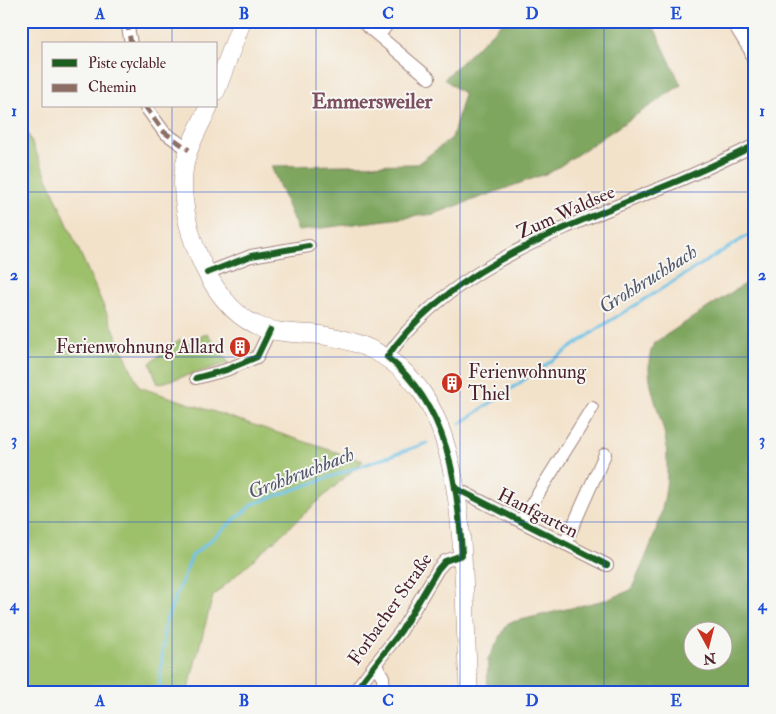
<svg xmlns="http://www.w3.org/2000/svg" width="776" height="714" font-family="'IM FELL Double Pica',serif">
	<rect width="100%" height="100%" fill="#f6f6f2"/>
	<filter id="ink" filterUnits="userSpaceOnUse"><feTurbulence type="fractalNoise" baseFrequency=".02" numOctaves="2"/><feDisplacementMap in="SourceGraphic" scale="10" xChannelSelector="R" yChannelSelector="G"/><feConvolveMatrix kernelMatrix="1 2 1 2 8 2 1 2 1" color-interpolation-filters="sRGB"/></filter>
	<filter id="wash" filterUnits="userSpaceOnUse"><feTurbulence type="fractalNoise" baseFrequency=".0096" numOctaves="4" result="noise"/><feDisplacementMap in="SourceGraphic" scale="20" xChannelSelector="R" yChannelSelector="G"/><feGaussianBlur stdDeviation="1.12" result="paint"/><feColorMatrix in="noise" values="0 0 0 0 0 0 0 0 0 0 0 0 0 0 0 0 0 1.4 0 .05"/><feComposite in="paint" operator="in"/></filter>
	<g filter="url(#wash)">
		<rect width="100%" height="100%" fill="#f3e2ca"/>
		<!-- green -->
		<path fill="#9dc06a" stroke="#74704a" d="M21,118l118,269 224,74 -150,135 -26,97h-166z
			M207,333l22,30 -71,21 -8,-21 30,-24 4,8z"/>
		<!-- forest -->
		<path fill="#7ea65e" stroke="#646244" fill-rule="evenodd" d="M504,21h147l30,64 -130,87 -117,42 -136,17 -27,-65 146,-2 35,-26 12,-44 -20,-15z
			M755,277v416h-268l1,-34 20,-36 101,-24 22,-9c17,-37 36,-78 36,-120 0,-11 0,-23 -2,-34 -6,-29 -25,-64 -11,-93zM694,632h30v30h-30z"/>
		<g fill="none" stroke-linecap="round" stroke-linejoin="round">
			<!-- stream -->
			<path stroke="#68c0e6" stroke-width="3" d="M460,424l148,-102 147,-91
				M159,693l6,-70 27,-67 61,-52 174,-61"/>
		</g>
	</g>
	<g filter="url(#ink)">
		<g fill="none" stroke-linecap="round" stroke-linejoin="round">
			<!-- street casing -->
			<g stroke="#9e807a" stroke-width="14">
				<path id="street" d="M127,21l4,23
					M361,21l68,57
					M732,21l18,29 5,14
					M379,35l11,-14
					M145,106l19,26 25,18
					M207,273l44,-17 58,-10
					M387,357c60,-88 177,-129 271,-168 33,-13 65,-28 97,-44
					M196,378l30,-8 31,-13 13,-27
					M455,488l152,77
					M521,521l71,-113
					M565,544l40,-90
					M375,664l8,13 1,16
					M353,693l48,-62 37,-62 7,-8 17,-6"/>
			</g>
			<!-- secondary casing -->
			<g stroke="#9e807a" stroke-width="19">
				<path id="secondary" d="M216,91l26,-70
					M209,106c-9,20 -22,41 -25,63 -7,49 24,135 72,156 17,8 37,8 55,9 47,4 85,21 112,60 48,71 39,214 46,299"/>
			</g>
			<!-- street -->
			<use href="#street" stroke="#fff" stroke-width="12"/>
			<!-- secondary -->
			<use href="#secondary" stroke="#fff" stroke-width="18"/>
			<!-- quiet -->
			<path stroke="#8d6e63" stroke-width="5" stroke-dasharray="10 5" stroke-linecap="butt" d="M127,21l4,23
				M145,106l19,26 25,18"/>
			<!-- cycleway casing -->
			<g stroke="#f6f6f2" stroke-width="9">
				<path id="cycleway" d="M207,273l44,-17 58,-10
					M196,378l30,-8 31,-13 13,-27
					M455,488l152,77
					M353,693l48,-62 37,-62 7,-8 17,-6c-4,-73 -14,-149 -75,-198 60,-88 177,-129 271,-168 33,-13 65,-28 97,-44"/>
			</g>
			<!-- cycleway -->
			<use href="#cycleway" stroke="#1b5e20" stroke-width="6"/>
		</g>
	</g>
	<!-- grid -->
	<path fill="none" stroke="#1d4ed8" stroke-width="1" stroke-opacity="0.55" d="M172,21v23M316,21v672M460,21v672M604,21v672M172,106v587M21,192h734M21,357h734M21,522h734"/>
	<!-- icons -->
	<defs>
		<g id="building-disc" transform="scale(1.125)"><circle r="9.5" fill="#c8321e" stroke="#f6f6f2"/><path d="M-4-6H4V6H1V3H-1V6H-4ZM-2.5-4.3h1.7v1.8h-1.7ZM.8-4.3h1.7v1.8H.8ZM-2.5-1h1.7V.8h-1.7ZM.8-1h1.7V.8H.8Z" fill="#fff"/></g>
	</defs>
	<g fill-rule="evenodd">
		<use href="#building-disc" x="240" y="347"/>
		<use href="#building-disc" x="452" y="383"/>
	</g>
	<g text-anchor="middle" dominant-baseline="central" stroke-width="4" stroke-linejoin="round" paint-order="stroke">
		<!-- street labels -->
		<g font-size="19" fill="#4a1f2b" stroke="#f6f6f2">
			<text transform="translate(566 212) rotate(-24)">Zum Waldsee</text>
			<text transform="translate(538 513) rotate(27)">Hanfgarten</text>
			<text transform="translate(390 609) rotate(-55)">Forbacher Straße</text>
		</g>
		<!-- poi labels -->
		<g font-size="19" fill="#4a1f2b" stroke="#f6f6f2" text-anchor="end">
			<text x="224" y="347">Ferienwohnung Allard</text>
			<text x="468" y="372" text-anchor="start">Ferienwohnung<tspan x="468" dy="22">Thiel</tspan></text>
		</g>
		<!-- water labels -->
		<g font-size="20" font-style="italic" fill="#54576c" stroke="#f6f6f2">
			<text transform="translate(648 279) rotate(-32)">Grohbruchbach</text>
			<text transform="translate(301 473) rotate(-21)">Grohbruchbach</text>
		</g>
		<!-- quarter labels -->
		<g font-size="21" font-weight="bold" fill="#7b4f60" stroke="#f6f6f2">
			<text x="372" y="101">Emmersweiler</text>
		</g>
	</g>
	<!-- margin -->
	<rect width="776" height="714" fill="none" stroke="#f6f6f2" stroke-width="55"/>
	<!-- legend -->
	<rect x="42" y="42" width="175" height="65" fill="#f6f6f2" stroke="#b1a0a2"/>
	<rect x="52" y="59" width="25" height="8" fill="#1b5e20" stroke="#b1a0a2"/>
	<text x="88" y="68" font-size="15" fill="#4a1f2b">Piste cyclable</text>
	<rect x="52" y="84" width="25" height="8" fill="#8d6e63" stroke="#b1a0a2"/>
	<text x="88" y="92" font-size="15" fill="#4a1f2b">Chemin</text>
	<!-- north arrow -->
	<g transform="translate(708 646) rotate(173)"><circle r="24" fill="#f6f6f2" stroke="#b1a0a2"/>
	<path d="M0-4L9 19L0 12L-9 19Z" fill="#c8321e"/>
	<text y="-8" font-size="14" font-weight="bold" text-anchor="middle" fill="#4a1f2b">N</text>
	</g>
	<rect x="28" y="28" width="720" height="658" fill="none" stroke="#1d4ed8" stroke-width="2"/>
	<g font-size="16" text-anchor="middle" font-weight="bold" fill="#1d4ed8">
		<text x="100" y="19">A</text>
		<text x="244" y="19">B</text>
		<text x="388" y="19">C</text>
		<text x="532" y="19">D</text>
		<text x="676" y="19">E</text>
		<text x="14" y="116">1</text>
		<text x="762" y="116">1</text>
		<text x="14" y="280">2</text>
		<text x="762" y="280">2</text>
		<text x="14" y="445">3</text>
		<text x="762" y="445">3</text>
		<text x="14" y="610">4</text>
		<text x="762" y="610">4</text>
		<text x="100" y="706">A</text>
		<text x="244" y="706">B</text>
		<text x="388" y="706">C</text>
		<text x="532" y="706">D</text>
		<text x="676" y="706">E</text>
	</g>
</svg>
